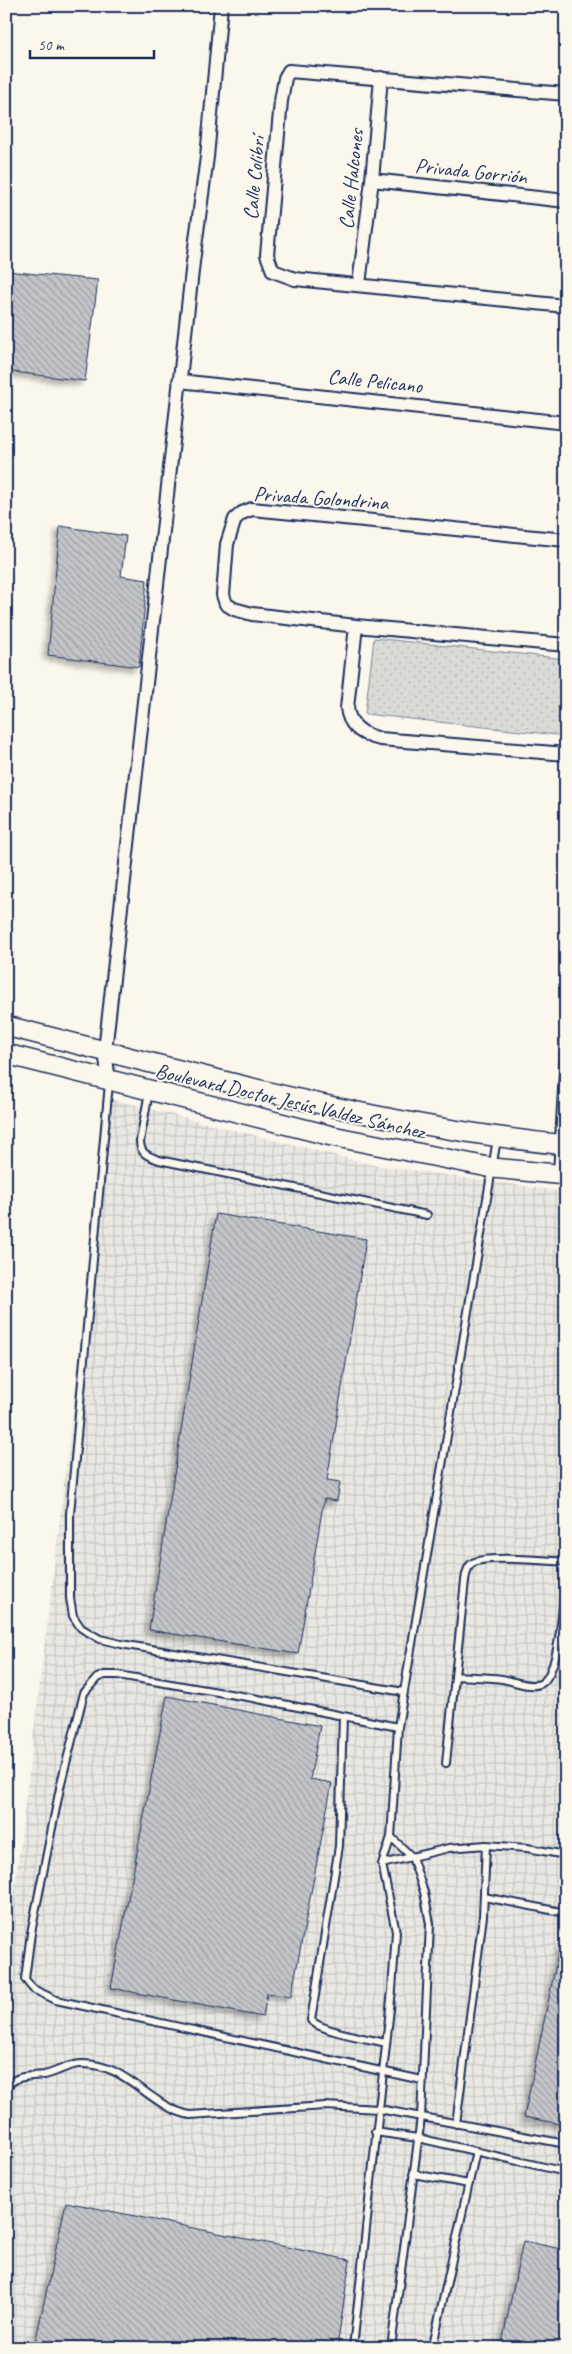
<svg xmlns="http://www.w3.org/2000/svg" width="572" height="2354" font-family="Caveat,sans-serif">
	<defs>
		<pattern id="industrial-grid" width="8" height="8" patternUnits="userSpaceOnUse" patternTransform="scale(1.25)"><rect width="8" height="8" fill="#eae8e2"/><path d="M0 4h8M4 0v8" fill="none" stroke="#c8c7c4"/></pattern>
		<pattern id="park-dots" width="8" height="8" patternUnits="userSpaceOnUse" patternTransform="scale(1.25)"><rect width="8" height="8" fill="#dadad7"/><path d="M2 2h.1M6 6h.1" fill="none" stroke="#babbbb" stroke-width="1.8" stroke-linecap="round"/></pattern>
		<pattern id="building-back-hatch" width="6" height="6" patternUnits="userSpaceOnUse" patternTransform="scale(1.25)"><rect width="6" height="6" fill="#c3c5c9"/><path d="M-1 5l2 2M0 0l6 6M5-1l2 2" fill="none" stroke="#9ea0a6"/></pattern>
		<filter id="shadow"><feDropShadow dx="-4.5" dy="4.5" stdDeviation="2.5" flood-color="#0004"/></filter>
	</defs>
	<rect width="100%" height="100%" fill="#fbf7ec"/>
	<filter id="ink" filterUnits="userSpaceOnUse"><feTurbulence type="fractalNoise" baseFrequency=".02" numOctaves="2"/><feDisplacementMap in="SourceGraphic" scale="10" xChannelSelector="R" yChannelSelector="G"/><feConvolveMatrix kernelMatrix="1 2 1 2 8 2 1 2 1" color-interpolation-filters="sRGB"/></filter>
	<g filter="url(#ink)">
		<!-- industrial -->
		<path fill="url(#industrial-grid)" d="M111,1099l263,66 192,27v1156h-560v-387z"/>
		<!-- park -->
		<path fill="url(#park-dots)" stroke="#7a849a" d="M374,638l192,21v77l-201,-22z"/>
		<!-- building -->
		<path fill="url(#building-back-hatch)" stroke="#1b2f5e" filter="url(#shadow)" d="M6,271l92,9 -13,101 -79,-10 6,-57 -6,-1z
			M60,526l66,10 -5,40 26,4 -8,87 -91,-12z
			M216,1214l150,25 -39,241 13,2 -3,19 -13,-2 -26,155 -149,-24z
			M167,1696l153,30 -10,53 22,4 -41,214 -24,-4 -4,24 -152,-29z
			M560,1945l6,1v179l-42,-8z
			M66,2202l284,58 -13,88h-303z
			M523,2241l43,9v98h-65z"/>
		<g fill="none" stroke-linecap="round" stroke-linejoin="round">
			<!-- lane casing -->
			<g stroke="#1b2f5e" stroke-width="10">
				<path id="lane" d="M109,1083l-39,431v84l3,18 8,12 19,11 21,5 283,48
					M149,1092l-9,49c0,13 8,15 19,19l268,55
					M557,1173l9,-151
					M455,1676c16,1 31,1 47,3 11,2 27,9 38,5 20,-8 23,-85 26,-106
					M343,1716l-4,130 -28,174c8,11 59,19 75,23
					M398,1727l-145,-29 -135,-23h-14l-7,3 -13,15 -23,90 -30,150 -6,46 8,10 23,11 366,80
					M446,1763l18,-173c1,-8 1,-20 7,-26 10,-10 79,-3 95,-2
					M391,1837l7,-110 99,-588
					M382,1864l67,-16 37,-3 41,3 39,7
					M484,1897l82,16
					M6,2089c8,-15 24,-12 38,-14 12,-2 24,-11 37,-11 47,-1 66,42 109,51l135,-9 54,3 187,35
					M456,2124l27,-208 3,-71
					M375,2132l43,6 148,34
					M413,2174l56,10
					M433,2345l43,-194
					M353,2348l39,-358 4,-58 -14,-68 9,-27 21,20 12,35 6,32 -9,193 -30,231"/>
			</g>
			<!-- street casing -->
			<g stroke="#1b2f5e" stroke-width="16">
				<path id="street" d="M566,94l-277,-23 -4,7 -4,23 -14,154 6,16 22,8 271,27
					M372,180l194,21
					M359,284l13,-104 9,-102
					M179,381l387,42
					M566,540l-314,-31 -10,4 -7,6 -8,25 -4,51 3,9 8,5 18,5 104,12 210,19
					M356,626l-9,82c2,18 16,27 33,31l186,15
					M109,1081l-4,-30 88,-789 14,-105 14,-151"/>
			</g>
			<!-- secondary casing -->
			<g stroke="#1b2f5e" stroke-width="22">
				<path id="secondary" d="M6,1026c184,46 370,100 560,119
					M6,1054l326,82 161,32 73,7"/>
			</g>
			<!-- lane -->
			<use href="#lane" stroke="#fbf7ec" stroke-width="6"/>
			<!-- street -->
			<use href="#street" stroke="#fbf7ec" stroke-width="12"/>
			<!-- secondary -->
			<use href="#secondary" stroke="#fbf7ec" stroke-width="19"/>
		</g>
	</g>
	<g text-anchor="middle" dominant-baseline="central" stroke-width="4" stroke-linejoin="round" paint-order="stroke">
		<!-- street labels -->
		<g font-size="21" fill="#1b2f5e" stroke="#fbf7ec">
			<text transform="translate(471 171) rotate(6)">Privada Gorrión</text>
			<text transform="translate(254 178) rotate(-85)">Calle Colibrí</text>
			<text transform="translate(351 179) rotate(-84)">Calle Halcones</text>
			<text transform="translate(375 381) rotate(6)">Calle Pelicano</text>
			<text transform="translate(321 498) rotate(4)">Privada Golondrina</text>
			<text transform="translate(290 1101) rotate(13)">Boulevard Doctor Jesús Valdez Sánchez</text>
		</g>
	</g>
	<!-- margin -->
	<rect width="572" height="2354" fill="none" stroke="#fbf7ec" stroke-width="25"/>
	<rect x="12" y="12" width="547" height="2329" fill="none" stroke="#1b2f5e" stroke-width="2" filter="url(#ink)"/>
	<!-- scale -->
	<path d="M30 50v8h124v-8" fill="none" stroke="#1b2f5e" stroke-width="2.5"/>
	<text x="38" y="50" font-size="15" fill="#1b2f5e" stroke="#fbf7ec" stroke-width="4" paint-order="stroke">50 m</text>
</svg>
